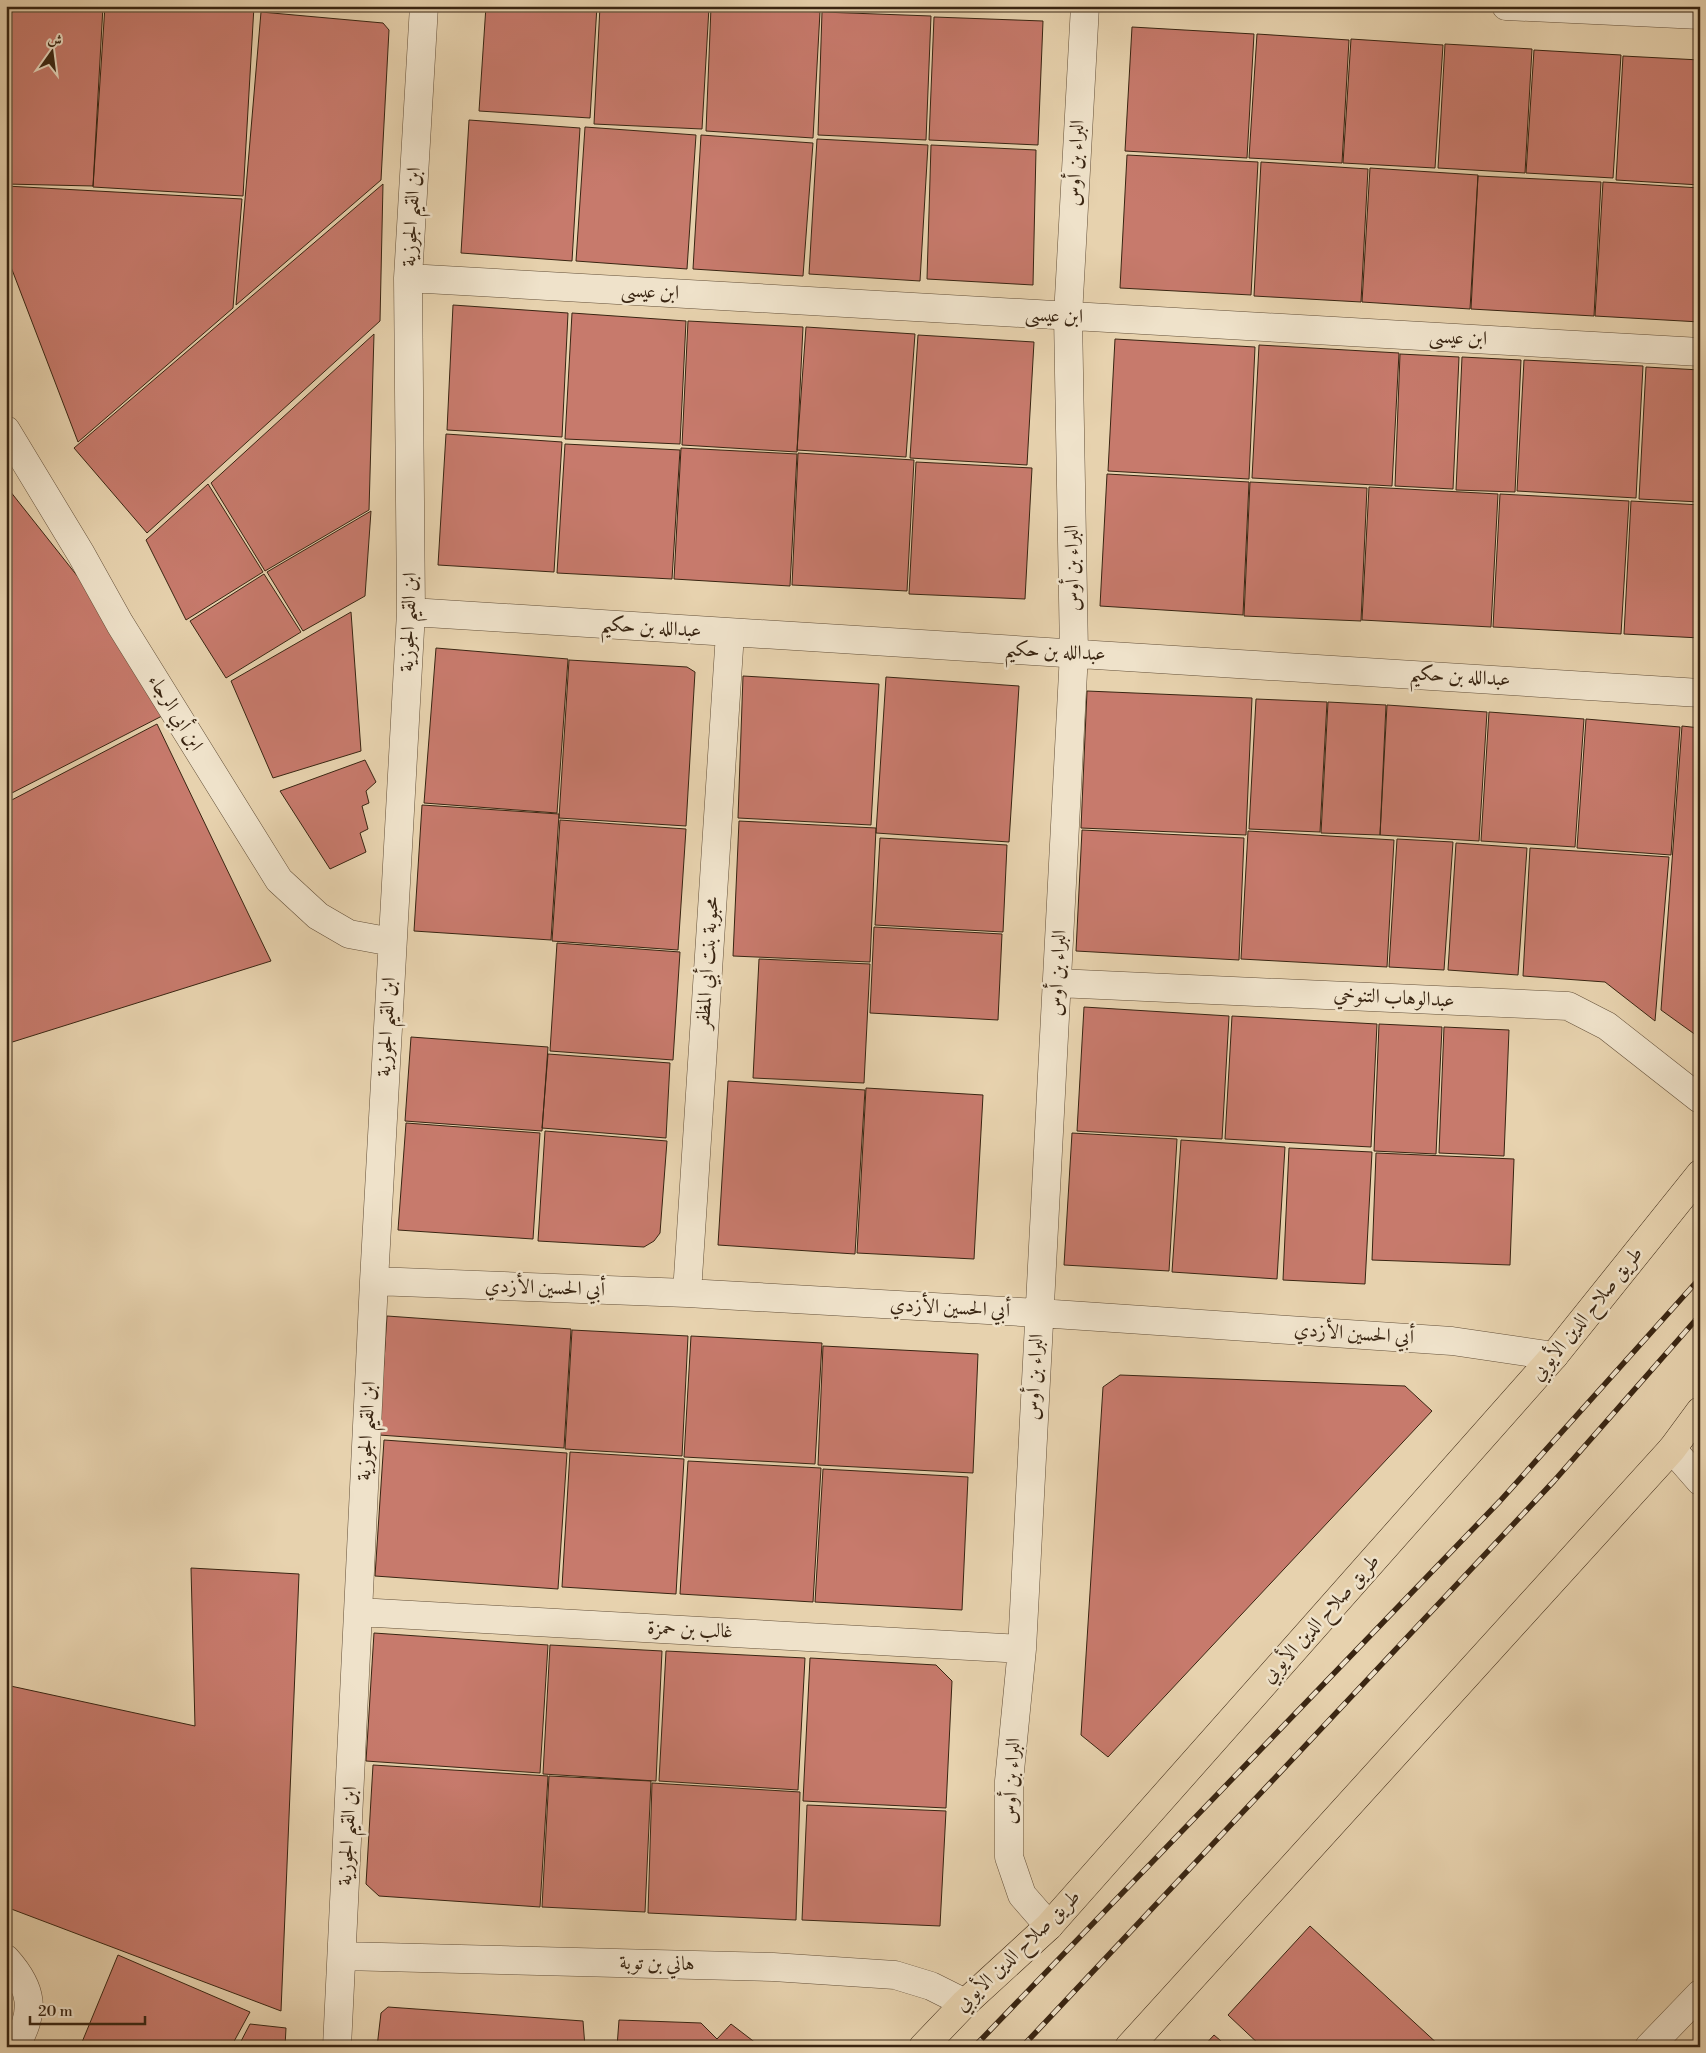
<svg xmlns="http://www.w3.org/2000/svg" width="1706" height="2053" font-family="'Libre Bodoni',Amiri,serif">
	<rect width="100%" height="100%" fill="#e7d2ae"/>
	<filter id="stains"><feTurbulence type="fractalNoise" baseFrequency=".004" numOctaves="4"/><feColorMatrix values="0 0 0 0 .2 0 0 0 0 .09 0 0 0 0 .02 0 0 0 .5 -.17"/></filter>
	<radialGradient id="worn" r=".72"><stop offset=".6" stop-color="#630" stop-opacity="0"/><stop offset="1" stop-color="#630" stop-opacity=".3"/></radialGradient>
	<!-- building -->
	<path fill="#c77a6c" stroke="#392512" d="M6,6h97l-10,180 -87,-2z
		M105,6h149l-11,190 -150,-9z
		M486,6h111l-7,112 -111,-7z
		M600,6l109,1 -7,122 -108,-5z
		M711,7l109,5 -7,126 -107,-7z
		M261,12l122,11 6,7 -8,150 -145,125z
		M822,12l109,4 -5,124 -108,-5z
		M934,17l109,4 -5,124 -109,-5z
		M1132,27l122,7 -7,124 -122,-7z
		M1257,34l92,6 -7,123 -93,-5z
		M1351,39l92,6 -8,123 -92,-5z
		M1445,44l87,5 -7,124 -87,-5z
		M1534,50l87,5 -8,123 -87,-5z
		M1623,56l77,4v125l-84,-5z
		M469,120l111,8 -8,133 -111,-8z
		M585,127l111,8 -9,134 -111,-8z
		M701,135l112,8 -10,133 -110,-7z
		M817,139l111,6 -8,136 -111,-7z
		M931,145l105,5 -3,135 -106,-6z
		M1127,155l131,7 -7,133 -131,-7z
		M1261,162l107,7 -7,133 -107,-6z
		M1370,168l108,7 -8,134 -108,-7z
		M1478,176l123,6 -7,134 -123,-7z
		M1603,182l97,6v134l-105,-6z
		M383,184l-3,137 -233,212 -73,-85z
		M6,186l236,13 -9,109 -155,134 -72,-188z
		M453,305l115,8 -6,124 -115,-7z
		M572,313l114,8 -6,123 -115,-5z
		M688,321l115,6 -6,125 -115,-7z
		M806,327l109,7 -9,123 -109,-7z
		M374,334l-5,176 -104,61 -54,-88z
		M918,335l116,7 -7,123 -117,-7z
		M1115,339l140,8 -6,132 -141,-8z
		M1259,345l140,8 -7,133 -140,-8z
		M1400,354l59,3 -6,132 -58,-3z
		M1462,357l59,3 -6,132 -59,-2z
		M1524,360l119,6 -7,132 -119,-7z
		M1646,367l54,3v132l-61,-3z
		M446,434l116,8 -8,130 -116,-7z
		M565,444l115,6 -8,129 -115,-6z
		M681,448l116,6 -7,132 -116,-7z
		M798,453l116,7 -7,131 -115,-6z
		M916,462l116,6 -7,131 -116,-5z
		M1107,474l142,8 -6,133 -143,-9z
		M1250,482l117,6 -6,133 -117,-5z
		M208,484l55,88 -77,48 -40,-80z
		M6,486l84,106 72,124 -156,80z
		M1369,487l129,7 -7,133 -129,-7z
		M1500,494l129,7 -8,133 -128,-7z
		M1631,501l69,4v133l-76,-4z
		M371,511l-6,85 -62,35 -36,-59z
		M264,574l37,58 -75,46 -36,-57z
		M351,612l10,139 -88,27 -42,-97z
		M436,648l132,11 -11,154 -133,-10z
		M569,660l118,7 8,5 -9,154 -127,-8z
		M743,676l136,8 -8,141 -133,-7z
		M886,677l133,9 -10,156 -133,-9z
		M1087,691l165,7 -6,137 -165,-7z
		M1256,699l71,3 -7,130 -71,-3z
		M1328,702l58,3 -6,130 -59,-2z
		M1387,705l100,7 -8,129 -99,-6z
		M1489,712l95,7 -9,128 -94,-6z
		M1586,719l94,8 -9,128 -94,-7z
		M157,724l114,237 -265,83v-241z
		M1682,726l18,2v310l-39,-28z
		M365,760l11,22 -10,9 3,12 -7,3 6,23 -8,4 6,19 -36,17 -50,-78z
		M422,805l137,9 -8,126 -137,-9z
		M560,820l126,9 -8,121 -126,-9z
		M739,821l137,7 -6,134 -137,-6z
		M1082,830l162,8 -5,122 -163,-9z
		M1248,831l146,9 -7,127 -146,-8z
		M880,838l127,7 -4,87 -128,-7z
		M1397,839l56,3 -9,128 -55,-3z
		M1456,843l71,5 -9,127 -70,-5z
		M1530,848l139,9 -14,164 -50,-39 -82,-6z
		M874,927l128,7 -4,86 -128,-7z
		M557,943l123,9 -7,108 -123,-9z
		M759,959l111,5 -6,119 -111,-5z
		M1084,1007l145,9 -7,123 -145,-8z
		M1232,1016l145,8 -6,123 -146,-8z
		M1379,1024l63,3 -6,127 -62,-3z
		M1444,1027l65,3 -5,126 -65,-3z
		M411,1037l137,10 -6,84 -137,-10z
		M548,1054l122,9 -4,75 -124,-10z
		M728,1081l137,9 -10,164 -137,-9z
		M866,1088l117,7 -9,164 -117,-6z
		M406,1123l134,10 -7,106 -135,-9z
		M545,1131l122,10 -7,92 -6,8 -10,6 -106,-6z
		M1072,1133l105,6 -8,132 -105,-6z
		M1181,1140l104,7 -8,132 -105,-7z
		M1289,1148l83,4 -7,132 -82,-4z
		M1376,1153l138,6 -4,106 -138,-5z
		M387,1316l184,13 -7,119 -185,-13z
		M572,1330l116,6 -6,120 -117,-7z
		M691,1336l131,7 -7,121 -131,-7z
		M823,1346l155,8 -5,119 -155,-8z
		M1120,1375l285,11 27,25 -324,346 -27,-22 22,-348z
		M384,1440l183,13 -9,136 -183,-13z
		M570,1452l114,7 -8,135 -114,-7z
		M688,1461l133,7 -8,134 -133,-8z
		M823,1469l145,8 -6,133 -147,-8z
		M191,1568l108,6 -18,437 -275,-104v-222l189,41z
		M374,1633l174,12 -8,128 -174,-12z
		M550,1645l112,6 -6,130 -113,-7z
		M666,1651l139,7 -7,132 -139,-9z
		M810,1658l126,7 16,16 -6,127 -143,-7z
		M373,1765l175,11 -8,131 -161,-11 -13,-12z
		M549,1776l102,5 -6,131 -103,-5z
		M652,1783l148,9 -4,128 -148,-7z
		M807,1805l139,6 -6,115 -138,-6z
		M1310,1926l131,121h-179l-34,-32z
		M118,1955l132,57 -19,35h-151z
		M388,2007l195,14 2,26h-208l4,-34z
		M619,2020l82,3 16,16 14,-15 30,23h-144z
		M250,2024l36,4 -1,19h-47z
		M1214,2035l14,12h-25z"/>
	<g fill="none" stroke-linecap="round" stroke-linejoin="round">
		<!-- minor casing -->
		<g stroke="#645039" stroke-width="29">
			<path id="minor" d="M1506,6l194,9
				M408,278l1292,74
				M6,430l75,124 39,70 159,256 39,36 31,18 43,8
				M411,612l1289,81
				M1057,983l511,23 39,20 93,73
				M374,1281l313,12 352,20 413,28 102,15
				M687,1293l43,-660
				M1672,1449l28,32
				M358,1612l664,37
				M1049,1926l-27,-31 -13,-38v-76l13,-132 52,-996 -6,-337 17,-310
				M342,1956l431,11 122,8 36,11 34,17
				M6,1959c27,30 30,52 9,88
				M337,2047l37,-766 37,-669 -3,-334 16,-272
				M1649,2047l51,-53"/>
		</g>
		<!-- major casing -->
		<g stroke="#392512" stroke-width="29">
			<path id="major" d="M923,2047l42,-44 84,-77 505,-570 146,-182
				M1129,2047l543,-598 28,-38"/>
		</g>
		<!-- minor -->
		<use href="#minor" stroke="#efe2ca" stroke-width="28"/>
		<!-- major -->
		<use href="#major" stroke="#e7d2ae" stroke-width="28"/>
		<!-- rail casing -->
		<g stroke="#392512" stroke-width="5.5">
			<path id="rail" d="M974,2047l526,-546 200,-223
				M1022,2047l532,-566 146,-166"/>
		</g>
		<!-- rail -->
		<use href="#rail" stroke="#efe2ca" stroke-width="4" stroke-dasharray="11" stroke-linecap="butt"/>
	</g>
	<g text-anchor="middle" dominant-baseline="central" stroke-width="5" stroke-linejoin="round" paint-order="stroke">
		<!-- street labels -->
		<g font-size="20" fill="#392512" stroke="#efe2ca">
			<text transform="translate(1076 163) rotate(-87)">البراء بن أوس</text>
			<text transform="translate(412 217) rotate(-87)">ابن القيم الجوزية</text>
			<text transform="translate(650 292) rotate(3)">ابن عيسى</text>
			<text transform="translate(1054 316) rotate(3)">ابن عيسى</text>
			<text transform="translate(1458 338) rotate(3)">ابن عيسى</text>
			<text transform="translate(1073 568) rotate(-91)">البراء بن أوس</text>
			<text transform="translate(409 622) rotate(-88)">ابن القيم الجوزية</text>
			<text transform="translate(651 628) rotate(4)">عبدالله بن حكيم</text>
			<text transform="translate(1055 652) rotate(3)">عبدالله بن حكيم</text>
			<text transform="translate(1460 677) rotate(4)">عبدالله بن حكيم</text>
			<text transform="translate(175 713) rotate(58)">ابن أبي الرجاء</text>
			<text transform="translate(708 963) rotate(-86)">محبوبة بنت أبي المظفر</text>
			<text transform="translate(1058 973) rotate(-87)">البراء بن أوس</text>
			<text transform="translate(1394 998) rotate(3)">عبدالوهاب التنوخي</text>
			<text transform="translate(387 1027) rotate(-87)">ابن القيم الجوزية</text>
			<text transform="translate(545 1288) rotate(2)">أبي الحسين الأزدي</text>
			<text transform="translate(950 1308) rotate(3)">أبي الحسين الأزدي</text>
			<text transform="translate(1587 1314) rotate(-51)">طريق صلاح الدين الأيوبي</text>
			<text transform="translate(1354 1334) rotate(4)">أبي الحسين الأزدي</text>
			<text transform="translate(1035 1377) rotate(-87)">البراء بن أوس</text>
			<text transform="translate(367 1431) rotate(-87)">ابن القيم الجوزية</text>
			<text transform="translate(1321 1619) rotate(-48)">طريق صلاح الدين الأيوبي</text>
			<text transform="translate(690 1630) rotate(3)">غالب بن حمزة</text>
			<text transform="translate(1012 1781) rotate(-87)">البراء بن أوس</text>
			<text transform="translate(348 1836) rotate(-87)">ابن القيم الجوزية</text>
			<text transform="translate(1018 1951) rotate(-44)">طريق صلاح الدين الأيوبي</text>
			<text transform="translate(657 1964) rotate(1)">هاني بن توبة</text>
		</g>
	</g>
	<!-- margin -->
	<rect width="1706" height="2053" fill="none" stroke="#e7d2ae" stroke-width="25"/>
	<rect x="8" y="8" width="1691" height="2038" fill="none" stroke="#392512" stroke-width="2.5"/>
	<rect x="12" y="12" width="1681" height="2028" fill="none" stroke="#392512"/>
	<!-- north arrow -->
	<g transform="translate(52 52) rotate(14)" stroke="#efe2ca" stroke-width="4" paint-order="stroke">
	<path d="M0-4L9 19L0 12L-9 19Z" fill="#392512"/>
	<text y="-8" font-size="14" font-weight="bold" text-anchor="middle" fill="#392512">ش</text>
	</g>
	<!-- scale -->
	<path d="M30 2016v8h115v-8" fill="none" stroke="#392512" stroke-width="2.5"/>
	<text x="38" y="2016" font-size="15" fill="#392512" stroke="#efe2ca" stroke-width="4" paint-order="stroke">20 m</text>
	<rect width="100%" height="100%" filter="url(#stains)"/>
	<rect width="100%" height="100%" fill="url(#worn)"/>
</svg>
